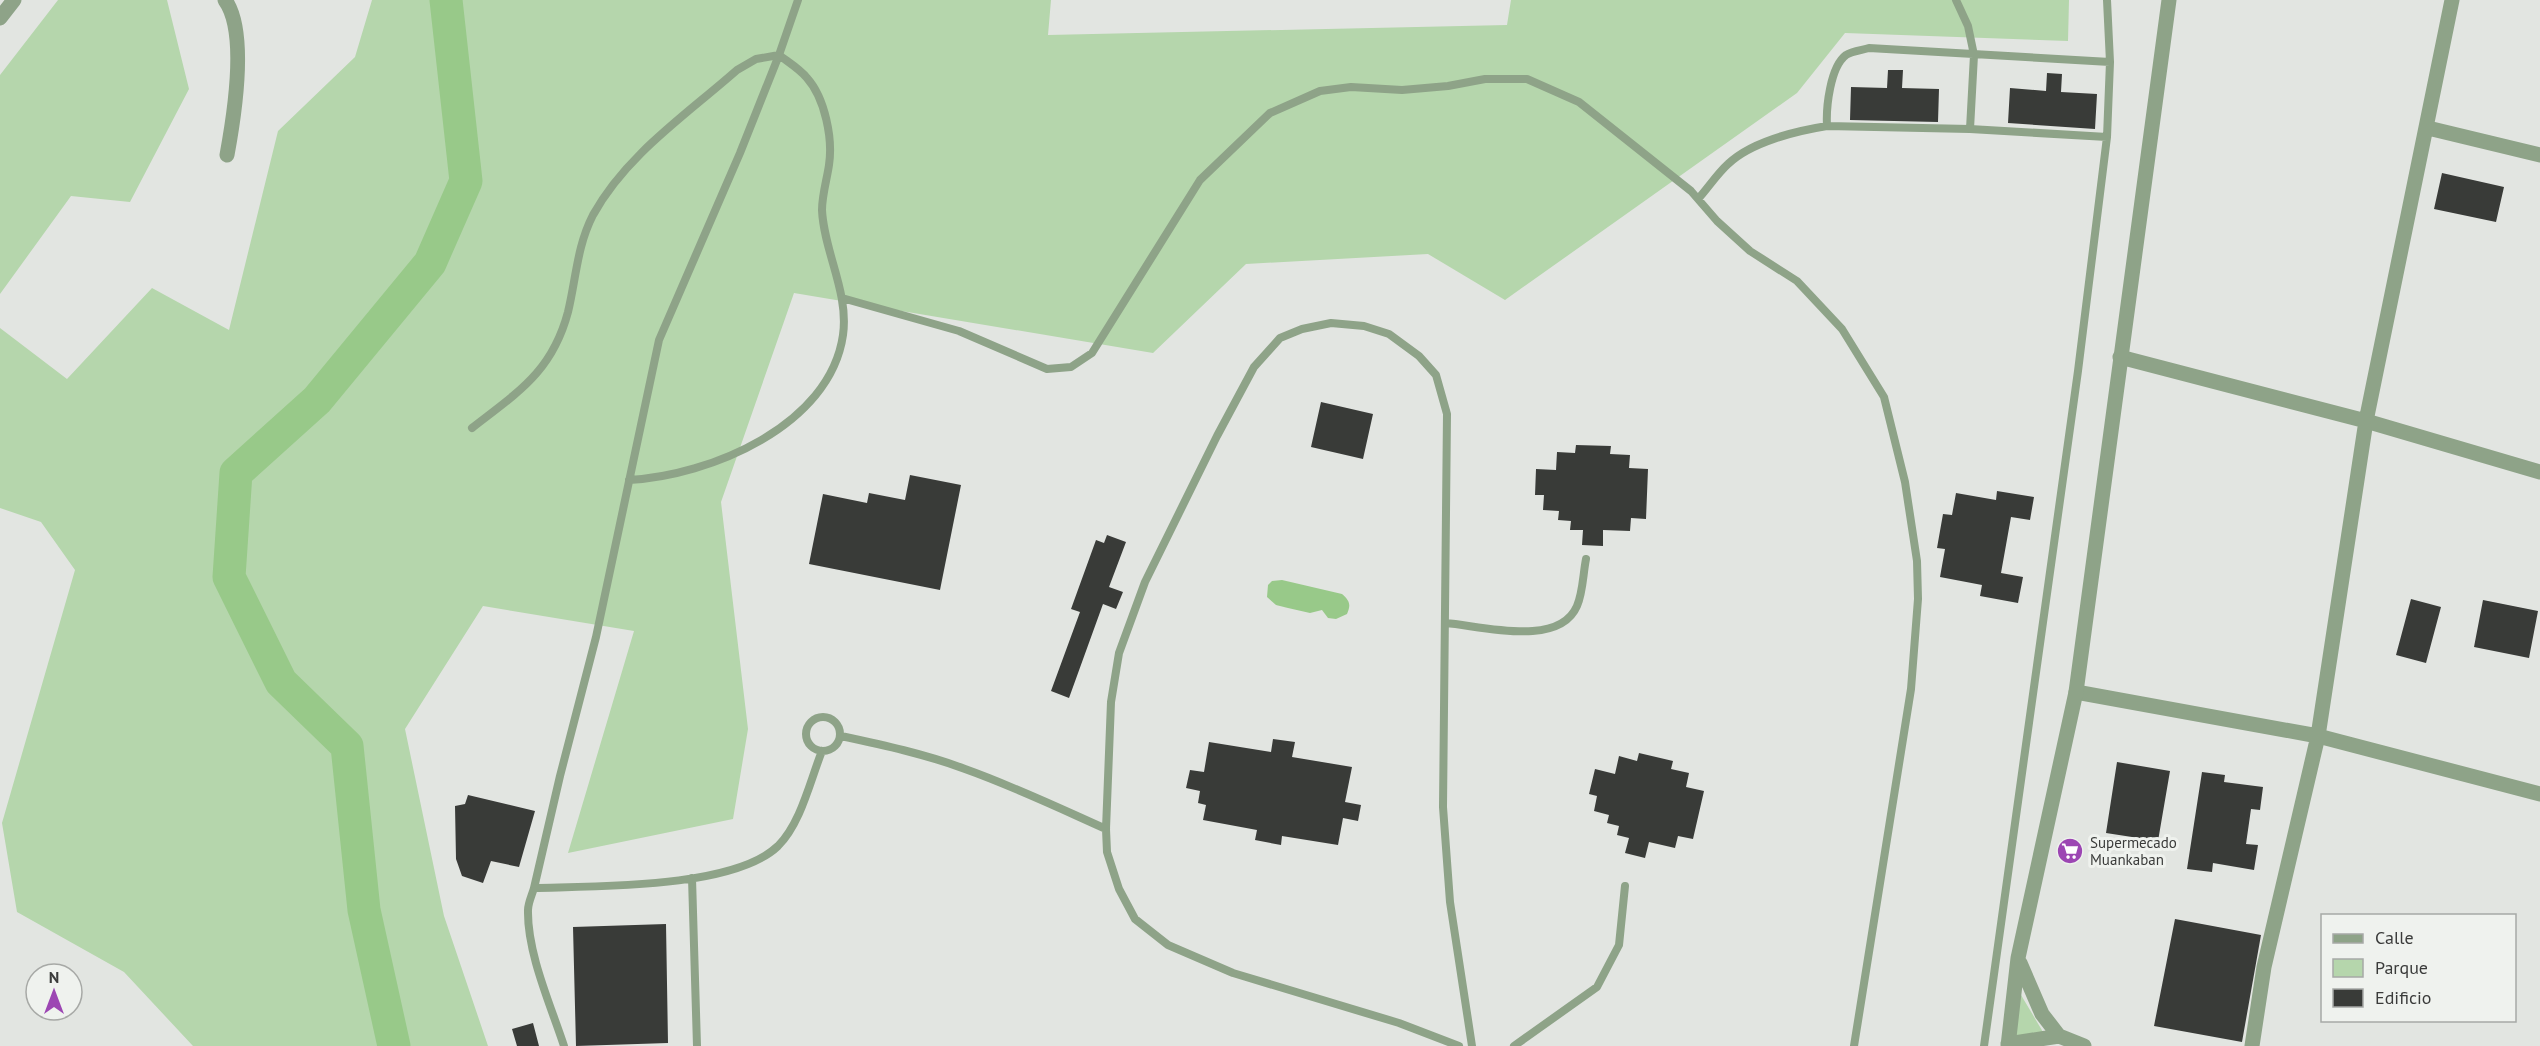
<svg xmlns="http://www.w3.org/2000/svg" width="2540" height="1046" font-family="'PT Sans',sans-serif">
	<rect width="100%" height="100%" fill="#e2e5e1"/>
	<!-- green -->
	<path fill="#b5d6ac" d="M58,0h109l22,89 -59,113 -59,-6 -71,98v-219z
		M372,0h679l-3,35 459,-10 4,-25h558l-1,41 -223,-8 -48,60 -292,207 -77,-46 -182,10 -93,89 -359,-60 -73,209 27,227 -15,90 -165,34 66,-222 -151,-25 -78,123 39,187 44,130h-295l-69,-74 -107,-60 -15,-89 73,-253 -34,-48 -41,-14v-180l67,51 85,-91 77,42 49,-199 77,-74z
		M2021,995l22,37 -30,8z"/>
	<!-- water -->
	<path fill="#98c989" d="M1282,580l60,14c8,7 9,11 5,20l-11,5 -8,-1 -6,-8 -12,3 -22,-5 -12,-3 -9,-8 1,-12 4,-4z"/>
	<g fill="none" stroke-linecap="round" stroke-linejoin="round">
		<!-- river -->
		<path stroke="#98c989" stroke-width="33" d="M394,1046l-30,-136 -17,-164 -66,-64 -52,-105 7,-104 81,-73 113,-137 36,-82 -20,-181"/>
	</g>
	<!-- building -->
	<path fill="#393b38" d="M1888,70h15l-1,18 37,1 -1,33 -88,-2 1,-33 36,1z
		M2047,73l15,1 -1,18 36,2 -2,35 -87,-6 2,-35 36,3z
		M2442,173l62,14 -8,35 -62,-13z
		M1321,402l52,12 -10,45 -52,-12z
		M1576,445l35,1 -1,8 20,1 -1,13 19,1 -2,50 -15,-1 -1,13 -27,-1v16l-21,-1 1,-15h-13l1,-9 -13,-1 1,-9 -16,-1 1,-15h-9l1,-26 20,1 1,-18 18,1z
		M910,475l51,10 -21,105 -131,-26 14,-70 44,9 2,-10 36,7z
		M1997,491l37,6 -4,23 -19,-3 -10,56 22,4 -5,26 -38,-7 2,-11 -42,-8 5,-28 -8,-1 6,-34 9,1 4,-22 40,7z
		M1107,535l19,7 -17,45 14,5 -7,17 -13,-5 -34,94 -18,-7 29,-79 -9,-3 25,-69 8,3z
		M2411,599l30,8 -15,56 -30,-8z
		M2483,600l55,11 -9,47 -55,-11z
		M1273,739l22,3 -3,15 60,10 -7,35 16,3 -3,16 -15,-3 -5,27 -56,-9 -1,9 -26,-5 2,-10 -54,-10 3,-15 -8,-2 2,-12 -14,-3 4,-18 14,2 5,-30 62,10z
		M1639,753l34,8 -2,8 18,4 -3,14 18,4 -11,48 -15,-3 -3,12 -26,-6 -4,16 -20,-5 4,-15 -12,-3 2,-9 -12,-3 2,-8 -15,-4 3,-15 -8,-2 6,-25 20,5 4,-18 18,5z
		M2117,762l53,9 -12,70 -52,-8z
		M2202,772l23,3 -1,7 39,5 -3,23 -9,-1 -5,35 12,1 -4,25 -41,-7 -1,9 -25,-3z
		M468,795l67,16 -16,56 -28,-6 -8,22 -21,-7 -6,-17 -1,-53 10,-2z
		M2175,919l86,16 -19,107 -88,-16z
		M666,924l2,119 -92,3 -3,-119z
		M533,1023l6,23h-22l-5,-17z"/>
	<g fill="none" stroke-linecap="round" stroke-linejoin="round">
		<!-- service -->
		<path stroke="#8ea388" stroke-width="8" d="M798,0l-19,55 -39,98 -81,187 -63,297 -36,139 -26,112c60,-2 199,1 244,-42 23,-23 32,-65 44,-95
			M1956,0l12,26 6,29 -4,74
			M1827,126c-1,-18 3,-59 19,-71 6,-4 17,-5 23,-7l241,14
			M1698,199c10,-11 19,-25 30,-35 23,-22 68,-33 99,-38l143,3 137,8
			M842,298l117,33 88,38 24,-2 21,-14 108,-173 70,-67 50,-22 31,-4 51,3 46,-4 37,-7h42l52,23 112,89 26,30 33,30 47,30 45,48 42,68 21,85 12,79 1,38 -7,90 -57,357
			M472,428c46,-36 80,-56 96,-116 8,-33 9,-66 25,-97 33,-60 93,-100 144,-145l19,-11 23,-4c9,7 21,14 28,23 18,20 26,61 22,87 -2,14 -7,30 -7,45 2,42 27,82 21,125 -13,91 -134,141 -214,145
			M1446,623c36,3 113,25 131,-17 6,-14 6,-32 9,-47
			M806 734a17 17 0 1 1 34 0a17 17 0 1 1-34 0Z
			M841,736c42,9 84,18 124,33 48,17 94,39 141,60
			M692,878l5,168
			M534,888c-2,7 -6,15 -6,22 -1,43 23,96 36,136
			M1459,1046l-60,-23 -166,-50 -65,-28 -33,-26 -16,-30 -12,-37 -1,-23 5,-127 8,-49 26,-71 72,-146 37,-69 26,-29 22,-9 29,-6 33,3 25,8 30,22 17,19 11,39 -4,393 7,95 22,144
			M1514,1046l83,-59 22,-42 6,-59
			M1984,1046l94,-675 29,-234 3,-75 -3,-62"/>
		<!-- minor -->
		<path stroke="#8ea388" stroke-width="15" d="M225,0c23,32 9,117 2,155
			M0,18l14,-18
			M2428,128l112,27
			M2120,357l246,64 174,51
			M2076,692l242,44 222,58
			M2252,1046l12,-79 54,-231 48,-315 86,-421"/>
		<!-- tertiary -->
		<path stroke="#8ea388" stroke-width="15" d="M2020,963l22,51 17,22
			M2008,1044l51,-8 25,10
			M2008,1046l10,-88 58,-266 93,-692"/>
	</g>
	<!-- icons -->
	<defs>
		<g id="supermarket-disc" transform="scale(1.35)"><circle r="9.5" fill="#9c46b3" stroke="#eff2ee"/><path d="M-6-5.5h2.5l.6 2H6L4.5 2H-2.5L-4.4-4H-6ZM-1.5 3.2a1.3 1.3 0 1 0 .1 0ZM3 3.2a1.3 1.3 0 1 0 .1 0Z" fill="#fff"/></g>
	</defs>
	<g fill-rule="evenodd">
		<use href="#supermarket-disc" x="2070" y="851"/>
	</g>
	<g text-anchor="middle" dominant-baseline="central" stroke-width="6" stroke-linejoin="round" paint-order="stroke">
		<!-- poi labels -->
		<g font-size="15" fill="#3a3b3a" stroke="#eff2ee" text-anchor="start">
			<text x="2090" y="842">Supermecado<tspan x="2090" dy="17">Muankaban</tspan></text>
		</g>
	</g>
	<!-- legend -->
	<rect x="2321" y="914" width="195" height="108" fill="#eff2ee" stroke="#a7a9a6" stroke-width="1.5"/>
	<rect x="2333" y="934" width="30" height="9" fill="#8ea388" stroke="#a7a9a6" stroke-width="1.5"/>
	<text x="2375" y="944" font-size="18" fill="#3a3b3a">Calle</text>
	<rect x="2333" y="959" width="30" height="18" fill="#b5d6ac" stroke="#a7a9a6" stroke-width="1.5"/>
	<text x="2375" y="974" font-size="18" fill="#3a3b3a">Parque</text>
	<rect x="2333" y="989" width="30" height="18" fill="#393b38" stroke="#a7a9a6" stroke-width="1.5"/>
	<text x="2375" y="1004" font-size="18" fill="#3a3b3a">Edificio</text>
	<!-- north arrow -->
	<g transform="translate(54 992)"><circle r="28" fill="#eff2ee" stroke="#a7a9a6" stroke-width="1.5"/>
	<path d="M0-4.5L10 22L0 15L-10 22Z" fill="#9c46b3"/>
	<text y="-9" font-size="16" font-weight="bold" text-anchor="middle" fill="#3a3b3a">N</text>
	</g>
</svg>
